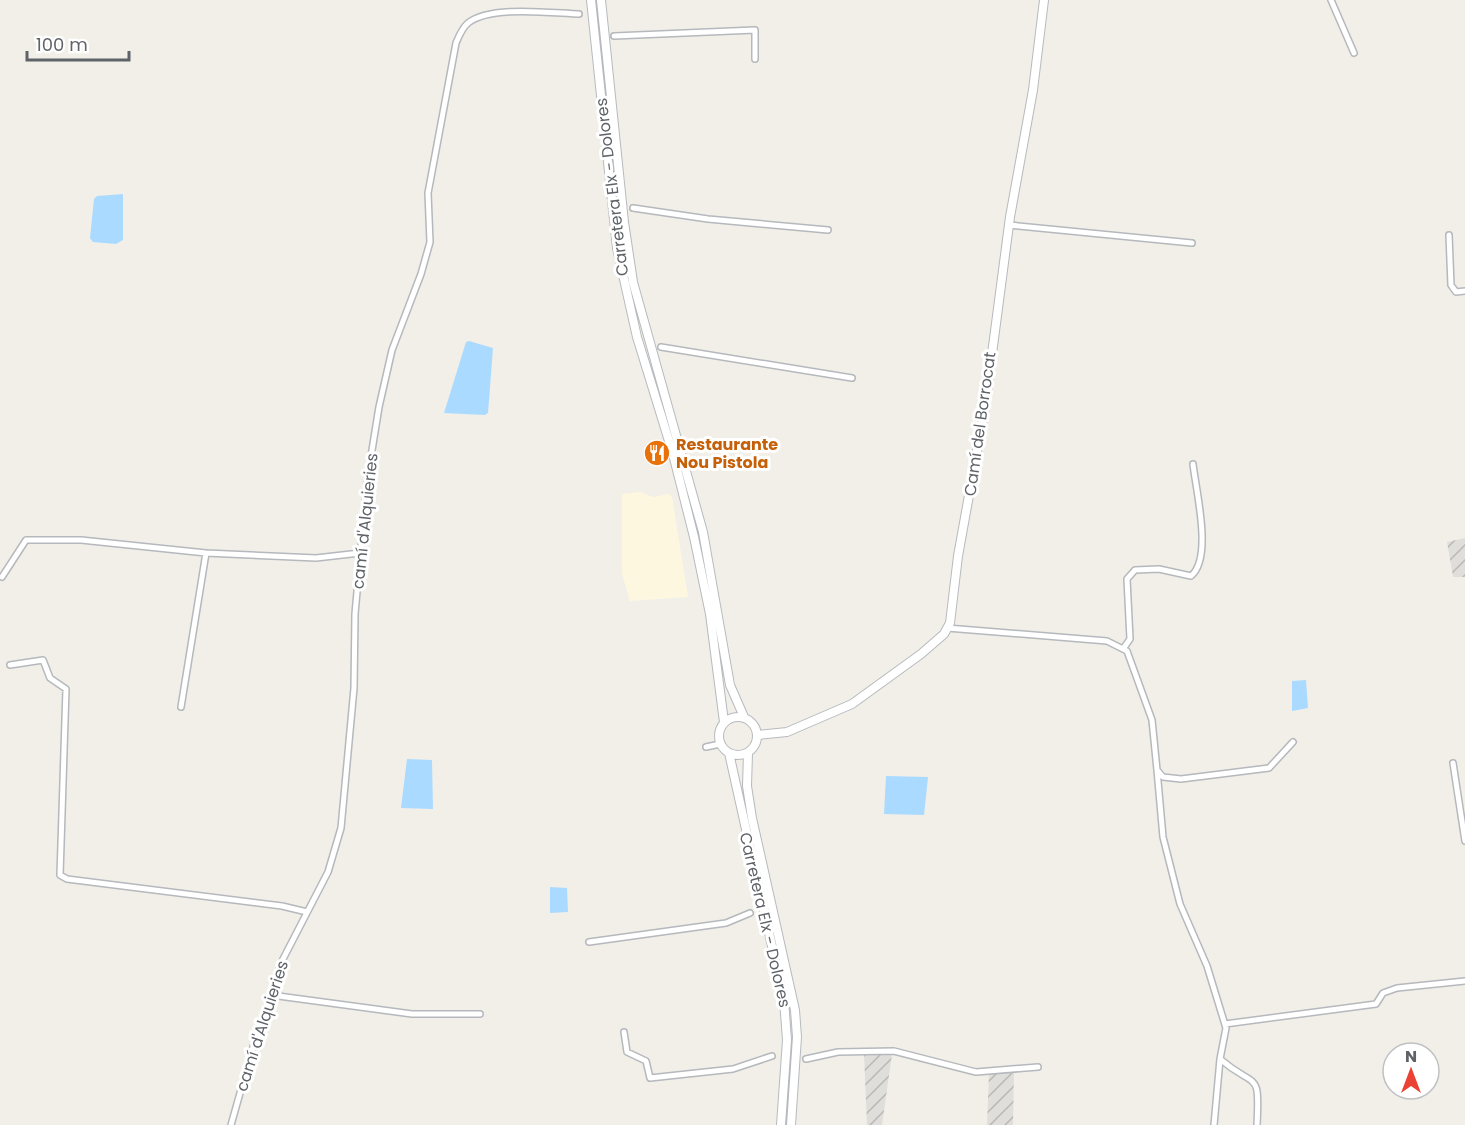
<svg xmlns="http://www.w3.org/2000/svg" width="1465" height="1125" font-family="Poppins,sans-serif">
	<defs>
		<pattern id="industrial-furrows" width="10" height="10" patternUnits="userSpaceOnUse" patternTransform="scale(1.5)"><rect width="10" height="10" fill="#e0deda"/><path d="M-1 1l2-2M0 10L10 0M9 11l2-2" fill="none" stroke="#b9b8b5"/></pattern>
	</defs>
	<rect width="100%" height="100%" fill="#f1efe8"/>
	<!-- commercial -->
	<path fill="#fef7e0" d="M640,492l13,5 16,-3 3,3 16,100 -58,4 -8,-27v-80z"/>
	<!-- industrial -->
	<path fill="url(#industrial-furrows)" d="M1465,538v39h-12l-6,-35z
		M864,1054h28l-10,71h-15z
		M1014,1070l-1,55h-26l2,-52z"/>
	<!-- water -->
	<path fill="#aadaff" d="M123,194v46l-7,4 -23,-2 -3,-4 4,-39 3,-3z
		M469,341l24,7 -5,65 -3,2 -41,-2 22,-71z
		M1306,680l2,28 -16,3v-30z
		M407,759l25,1 1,49 -32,-1z
		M886,776l42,1 -4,38 -40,-1z
		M550,887l17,1 1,24 -18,1z"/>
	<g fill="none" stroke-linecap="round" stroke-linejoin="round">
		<!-- street casing -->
		<g stroke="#b5b8bc" stroke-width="8">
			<path id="street" d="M1331,0l23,53
				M614,36l141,-6v29
				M633,208l75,11 120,11
				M1009,225l183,18
				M1449,235l2,50 5,7 9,-1
				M661,347l191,31
				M2,577l24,-37h55l125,13
				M947,628l160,13 20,10 25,69 5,50 6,7 18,2 88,-11 24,-26
				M1123,649l7,-10 -3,-60 8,-9 24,-1 32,7c22,-18 5,-85 2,-112
				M10,665l33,-5 7,18 16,11 -6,186 7,4 215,27 25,6
				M181,707l25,-154 110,5 44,-5
				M706,747l14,-3
				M1453,763l12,78
				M1157,770l6,67 17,67 27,62 19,62 -6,31c36,31 40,9 37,66
				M589,942l137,-19 24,-10
				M271,995l141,19h68
				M1225,1024l151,-20 7,-11 14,-5 68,-7
				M624,1032l3,20 19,9 4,17 83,-9 39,-13
				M806,1059l32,-7 56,-1 82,21 62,-5
				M231,1125l22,-78 29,-86 46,-89 13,-44 13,-140 1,-74 12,-133 12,-74 13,-57 29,-76 9,-32 -2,-49 28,-150c3,-7 6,-15 12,-20 22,-18 83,-10 111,-9
				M1214,1125l6,-66"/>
		</g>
		<!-- secondary casing -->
		<g stroke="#b6babf" stroke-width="10">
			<path id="secondary" d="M591,0l26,248 20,89 36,117 21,83 16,77 14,108
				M601,0l23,222 9,60 70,250 27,153 14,32
				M719 736a19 19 0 1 1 38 0a19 19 0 1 1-38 0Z
				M758,735l29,-3 65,-28 69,-50 23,-20 6,-11 8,-67 27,-149 25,-190 23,-127 11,-90
				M729,753l55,247 3,40 -6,85
				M748,753l-1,33 5,32 43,192 2,27 -6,88"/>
		</g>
		<!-- street -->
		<use href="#street" stroke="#fff" stroke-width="5"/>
		<!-- secondary -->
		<use href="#secondary" stroke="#fff" stroke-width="8"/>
	</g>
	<!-- icons -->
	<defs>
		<g id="restaurant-disc" transform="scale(1.35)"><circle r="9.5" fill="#e8710a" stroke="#fff"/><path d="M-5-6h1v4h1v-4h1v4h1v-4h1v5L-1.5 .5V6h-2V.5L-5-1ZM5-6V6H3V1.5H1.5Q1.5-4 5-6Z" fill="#fff"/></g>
	</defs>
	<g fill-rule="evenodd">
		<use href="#restaurant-disc" x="657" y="453"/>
	</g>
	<g text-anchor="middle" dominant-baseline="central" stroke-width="6" stroke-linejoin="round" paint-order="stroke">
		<!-- street labels -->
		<g font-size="16" fill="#5f6368" stroke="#fff">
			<text transform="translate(612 187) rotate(-97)">Carretera Elx - Dolores</text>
			<text transform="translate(980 424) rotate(-82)">Camí del Borrocat</text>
			<text transform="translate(365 521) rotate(-84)">camí d'Alquieries</text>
			<text transform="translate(765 920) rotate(77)">Carretera Elx - Dolores</text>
			<text transform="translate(262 1026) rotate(-72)">camí d'Alquieries</text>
		</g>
		<!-- food labels -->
		<g font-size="16" font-weight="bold" fill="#c56008" stroke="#fff" text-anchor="start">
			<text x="676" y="444">Restaurante<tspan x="676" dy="18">Nou Pistola</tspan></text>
		</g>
	</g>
	<!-- north arrow -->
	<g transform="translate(1411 1071)"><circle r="28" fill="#ffffff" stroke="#bfc1c3" stroke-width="1.5"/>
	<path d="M0-4.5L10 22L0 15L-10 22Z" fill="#ea4335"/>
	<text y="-9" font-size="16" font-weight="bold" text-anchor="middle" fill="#5f6368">N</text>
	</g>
	<!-- scale -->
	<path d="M27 51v9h102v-9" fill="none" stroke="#5f6368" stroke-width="3"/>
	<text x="36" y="51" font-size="18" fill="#5f6368" stroke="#ffffff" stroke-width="4.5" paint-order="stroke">100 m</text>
</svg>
